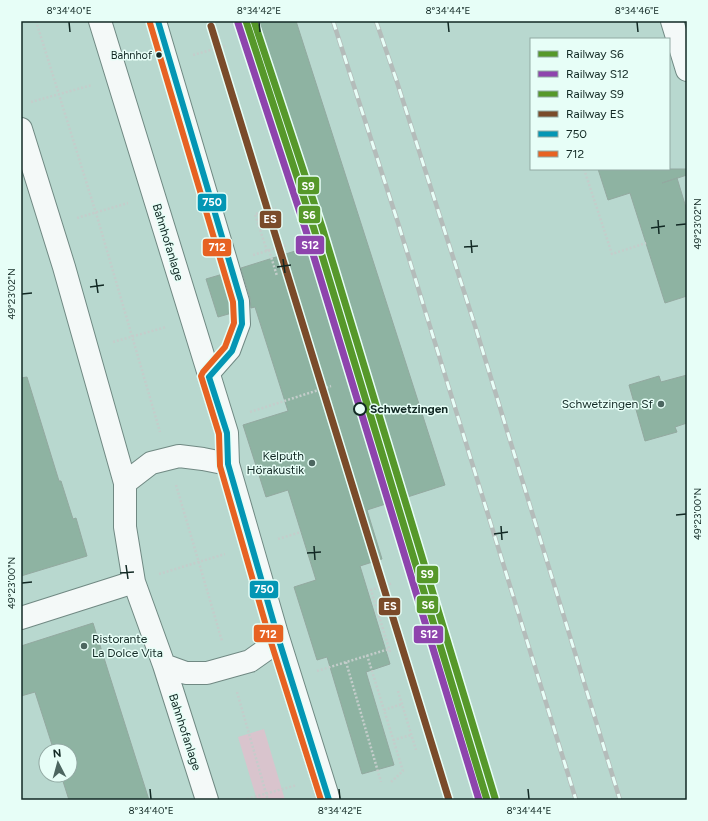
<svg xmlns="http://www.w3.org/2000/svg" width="708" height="821" font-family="Figtree,sans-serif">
	<rect width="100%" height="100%" fill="#b8d8cf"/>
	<!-- green -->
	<path fill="#d9c4cd" d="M264,729l21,71h-28l-19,-63z"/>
	<!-- building -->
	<path fill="#8eb3a2" stroke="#93a9a0" d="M259,21h37l149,464 -78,25 15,49 -22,7 30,98 -24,8 28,93 -32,9 -35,-117 -10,3 -23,-73 22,-7 -28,-90 -22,7 -23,-72 45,-14 -33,-104 -4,1 -1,-10 -9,-30 86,-27z
		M598,169h89v6l-25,8 15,-5 10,33v85l-22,7 -35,-110 -22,7z
		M223,274l9,29v10l-14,4 -12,-38z
		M687,375v48l-12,4 2,5 -32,9 -16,-56 30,-9 2,6z
		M27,377l32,104h2l12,38 3,-1 11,38 -66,20v-198z
		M93,623l17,54 39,123h-80l-8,-25h9v-24h-16l-19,-59 -14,4v-50z"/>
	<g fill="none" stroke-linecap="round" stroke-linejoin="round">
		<!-- service casing -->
		<g stroke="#708983" stroke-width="18">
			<path id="service" d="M158,21l83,280 1,23 -10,27 -23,26"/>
		</g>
		<!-- minor casing -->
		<g stroke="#708983" stroke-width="24">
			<path id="minor" d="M100,21l127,412 1,31 49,170 52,166
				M672,21l15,49
				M21,129l43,138 61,216v44l9,55 30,83 43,135
				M125,483l26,-20 28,-7 24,3 25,5
				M21,618l113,-36
				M164,665l22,8h21l43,-12 17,-12 10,-15"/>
		</g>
		<!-- path -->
		<path stroke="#c4cdcb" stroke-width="2.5" stroke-dasharray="2 2" stroke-linecap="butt" d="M36,21l60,192 64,219
			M193,55l32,-9
			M31,102l61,-17
			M584,169l28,85 34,-11
			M77,218l51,-15
			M269,250l8,26
			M267,251l-12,-37 21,-6
			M253,255l34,-10
			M113,342l53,-15
			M250,412l81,-26
			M176,485l46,156
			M278,539l23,-7
			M159,574l66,-20
			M390,652l-19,-62 22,-7
			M367,655l17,55
			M346,662l35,120
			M317,671l72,-22
			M398,691l18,59
			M237,692l31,108
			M393,740l18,-5
			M391,782l12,-11 -19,-61 18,-6
			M243,800l54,-15"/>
		<!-- service -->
		<use href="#service" stroke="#f4f9f8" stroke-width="16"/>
		<!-- minor -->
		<use href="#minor" stroke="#f4f9f8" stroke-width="22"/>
		<!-- rail casing -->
		<g stroke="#b4bcba" stroke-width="4.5">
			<path id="rail" d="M333,21l66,205 177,574
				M376,21l21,61 79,247 144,471"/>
		</g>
		<!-- rail -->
		<use href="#rail" stroke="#e7fef7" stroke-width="3" stroke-dasharray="9" stroke-linecap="butt"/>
		<!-- bus-1 casing -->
		<g stroke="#e7fef7" stroke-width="9">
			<path id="bus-1" d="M158,21l83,280 1,23 -10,27 -23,26
				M209,377l18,56 1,31 49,170 52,166"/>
		</g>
		<!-- bus-2 casing -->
		<g stroke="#e7fef7" stroke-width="9">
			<path id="bus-2" d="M150,23l83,279 1,21 -9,24 -22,25 -2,4 18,58 1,32 49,170 52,164"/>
		</g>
		<!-- bus-1 -->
		<use href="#bus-1" stroke="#0396b4" stroke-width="6"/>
		<!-- bus-2 -->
		<use href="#bus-2" stroke="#e76222" stroke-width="6"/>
		<!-- rail-1 casing -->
		<g stroke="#e7fef7" stroke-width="10">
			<path id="rail-1" d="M246,21l68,208 173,571"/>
		</g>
		<!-- rail-2 casing -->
		<g stroke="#e7fef7" stroke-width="10">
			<path id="rail-2" d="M238,23l68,208 173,569"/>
		</g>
		<!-- rail-3 casing -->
		<g stroke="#e7fef7" stroke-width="10">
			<path id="rail-3" d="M254,21l68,206 173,571"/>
		</g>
		<!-- rail-4 casing -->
		<g stroke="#e7fef7" stroke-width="10">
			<path id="rail-4" d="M211,26l238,774"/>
		</g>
		<!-- rail-1 -->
		<use href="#rail-1" stroke="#56982a" stroke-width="7"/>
		<!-- rail-2 -->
		<use href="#rail-2" stroke="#8e44ad" stroke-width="7"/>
		<!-- rail-3 -->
		<use href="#rail-3" stroke="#56982a" stroke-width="7"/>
		<!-- rail-4 -->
		<use href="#rail-4" stroke="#7a4b2a" stroke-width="7"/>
	</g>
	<!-- ticks -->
	<path fill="none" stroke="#122924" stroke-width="1.5" d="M69,22l1,10M259,22l1,10M448,22l1,10M637,22l1,10M658,220l1,14M676,225l10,-1M651,228l14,-2M471,240l1,13M464,247l14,-1M283,259l2,14M277,267l14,-2M96,279l2,14M90,287l14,-2M22,294l10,-1M676,515l10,-1M501,526l1,14M494,534l14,-2M314,546l1,14M307,553l14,-1M126,565l2,14M120,573l14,-1M22,583l10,-1M150,789l1,10M339,789l1,10M528,789l1,10"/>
	<!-- markers -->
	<circle fill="#122924" stroke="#e7fef7" stroke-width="1.5" cx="159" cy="55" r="3.5"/>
	<g fill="#4c6660" stroke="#e7fef7" stroke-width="1.5">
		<circle cx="661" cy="404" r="4"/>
		<circle cx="312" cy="463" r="4"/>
		<circle cx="84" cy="646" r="4"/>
	</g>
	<circle fill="#e7fef7" stroke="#122924" stroke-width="2" cx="360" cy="409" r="6"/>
	<g text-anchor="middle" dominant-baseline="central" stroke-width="3" stroke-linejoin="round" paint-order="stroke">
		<!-- bus labels -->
		<g font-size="11" fill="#122924" stroke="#e7fef7" text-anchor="end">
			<text x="152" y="55">Bahnhof</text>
		</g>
		<!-- street labels -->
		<g font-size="12" fill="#122924" stroke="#e7fef7">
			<text transform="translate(168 242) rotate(73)">Bahnhofanlage</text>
			<text transform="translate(185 732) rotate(72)">Bahnhofanlage</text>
		</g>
		<!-- poi labels -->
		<g font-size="12" fill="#122924" stroke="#e7fef7" text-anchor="end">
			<text x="653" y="404">Schwetzingen Sf</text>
			<text x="304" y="456">Kelputh<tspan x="304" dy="14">Hörakustik</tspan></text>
			<text x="92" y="639" text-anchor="start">Ristorante<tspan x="92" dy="14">La Dolce Vita</tspan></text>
		</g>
		<!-- stop labels -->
		<g font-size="12" font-weight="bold" fill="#122924" stroke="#e7fef7" text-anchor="start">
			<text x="370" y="409">Schwetzingen</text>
		</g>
	</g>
	<g stroke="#e7fef7" stroke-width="1.5">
		<rect x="297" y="176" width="23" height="19" rx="4" fill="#56982a"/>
		<rect x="197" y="193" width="30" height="19" rx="4" fill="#0396b4"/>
		<rect x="298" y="205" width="23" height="19" rx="4" fill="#56982a"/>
		<rect x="259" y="210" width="23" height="19" rx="4" fill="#7a4b2a"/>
		<rect x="295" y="235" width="30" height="20" rx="4" fill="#8e44ad"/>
		<rect x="202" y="238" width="30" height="19" rx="4" fill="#e76222"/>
		<rect x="416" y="565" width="23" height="19" rx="4" fill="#56982a"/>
		<rect x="249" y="580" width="30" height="19" rx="4" fill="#0396b4"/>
		<rect x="416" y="595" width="23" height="19" rx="4" fill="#56982a"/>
		<rect x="378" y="597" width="23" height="19" rx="4" fill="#7a4b2a"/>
		<rect x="253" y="624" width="31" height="19" rx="4" fill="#e76222"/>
		<rect x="413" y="625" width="31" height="19" rx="4" fill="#8e44ad"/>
	</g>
	<g font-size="11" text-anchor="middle" font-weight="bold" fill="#fff">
		<text x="308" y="190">S9</text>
		<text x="212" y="206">750</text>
		<text x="309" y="219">S6</text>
		<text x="270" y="223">ES</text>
		<text x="310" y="249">S12</text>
		<text x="217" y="251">712</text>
		<text x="427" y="578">S9</text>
		<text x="264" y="593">750</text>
		<text x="428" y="609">S6</text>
		<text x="390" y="610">ES</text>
		<text x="268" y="638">712</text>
		<text x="429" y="638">S12</text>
	</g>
	<!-- border -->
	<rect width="708" height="821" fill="none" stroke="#e7fef7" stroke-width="44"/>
	<!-- legend -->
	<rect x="530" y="38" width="140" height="132" fill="#e7fef7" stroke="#92a9a3"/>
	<rect x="538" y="51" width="20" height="6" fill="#56982a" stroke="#92a9a3"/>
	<text x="566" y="58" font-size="12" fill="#122924">Railway S6</text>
	<rect x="538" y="71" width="20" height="6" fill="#8e44ad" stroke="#92a9a3"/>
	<text x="566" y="78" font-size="12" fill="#122924">Railway S12</text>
	<rect x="538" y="91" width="20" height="6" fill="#56982a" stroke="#92a9a3"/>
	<text x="566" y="98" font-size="12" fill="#122924">Railway S9</text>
	<rect x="538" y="111" width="20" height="6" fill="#7a4b2a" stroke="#92a9a3"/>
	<text x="566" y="118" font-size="12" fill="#122924">Railway ES</text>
	<rect x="538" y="131" width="20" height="6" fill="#0396b4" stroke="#92a9a3"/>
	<text x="566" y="138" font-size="12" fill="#122924">750</text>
	<rect x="538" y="151" width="20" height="6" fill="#e76222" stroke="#92a9a3"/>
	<text x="566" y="158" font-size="12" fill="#122924">712</text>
	<!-- north arrow -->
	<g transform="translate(58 763) rotate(354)"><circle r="19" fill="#e7fef7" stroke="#92a9a3"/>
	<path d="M0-3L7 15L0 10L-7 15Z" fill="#4c6660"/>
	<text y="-6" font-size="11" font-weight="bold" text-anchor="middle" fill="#122924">N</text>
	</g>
	<rect x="22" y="22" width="664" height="777" fill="none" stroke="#122924" stroke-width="1.5"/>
	<g font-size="10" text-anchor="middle" fill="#122924">
		<text x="69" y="14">8°34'40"E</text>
		<text x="259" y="14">8°34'42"E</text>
		<text x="448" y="14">8°34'44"E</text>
		<text x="637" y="14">8°34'46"E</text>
		<text transform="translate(697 224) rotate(-90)" y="4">49°23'02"N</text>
		<text transform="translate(11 294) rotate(-90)" y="4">49°23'02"N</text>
		<text transform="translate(697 514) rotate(-90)" y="4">49°23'00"N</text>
		<text transform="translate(11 583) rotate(-90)" y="4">49°23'00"N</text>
		<text x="151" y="814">8°34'40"E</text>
		<text x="340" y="814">8°34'42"E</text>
		<text x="529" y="814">8°34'44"E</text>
	</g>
</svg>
